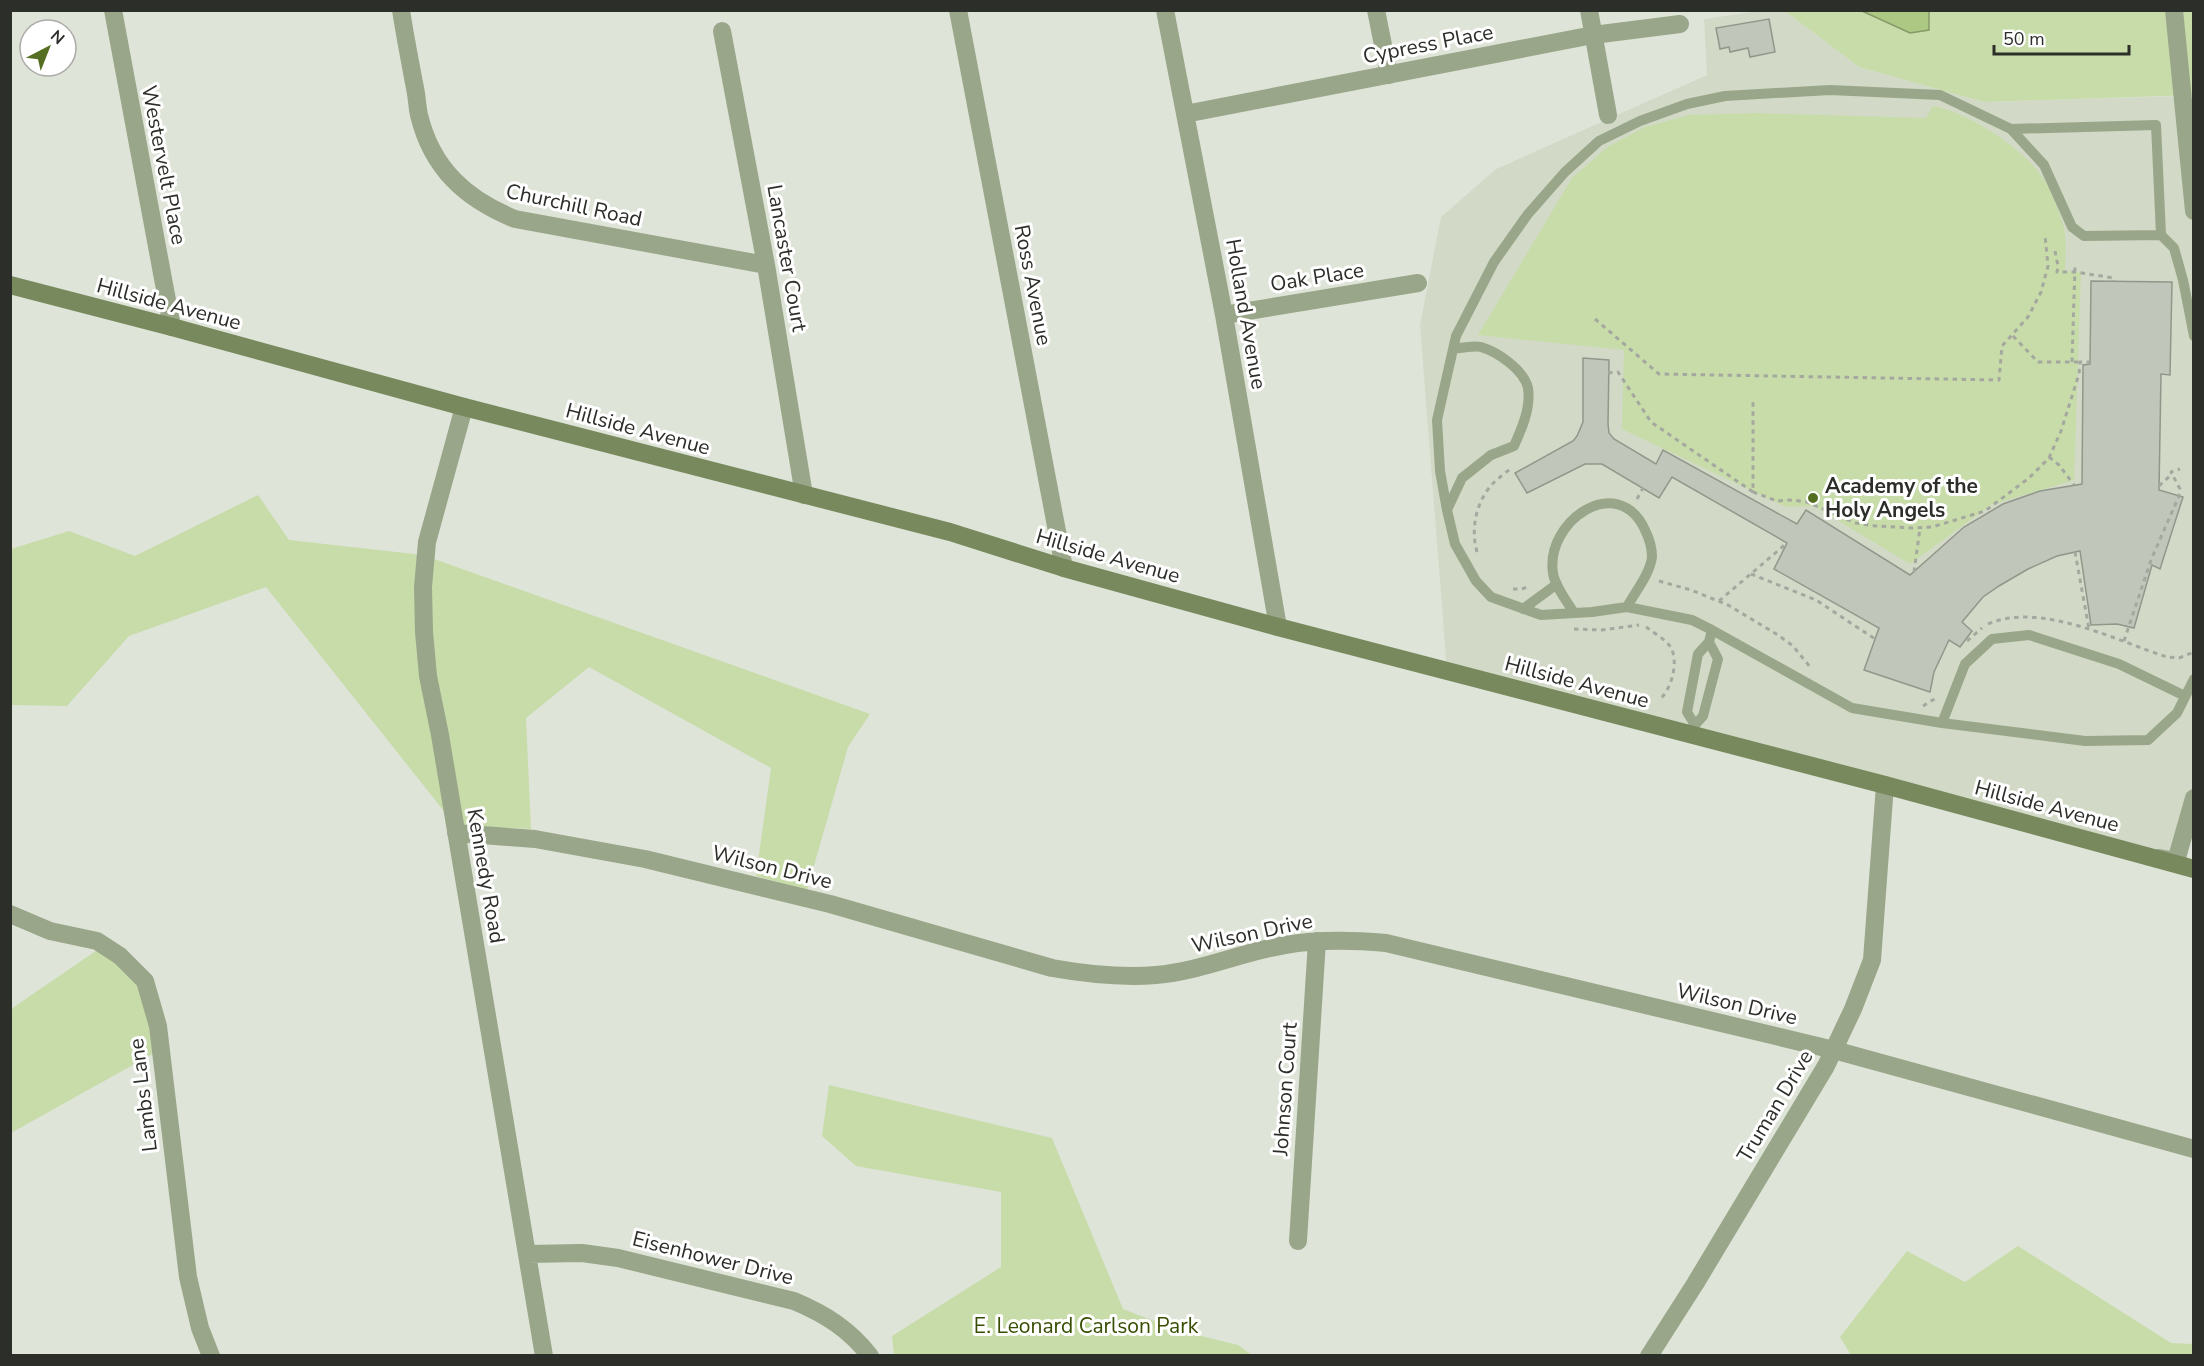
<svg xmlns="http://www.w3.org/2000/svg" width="2204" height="1366" font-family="'Nunito Sans',sans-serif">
	<rect width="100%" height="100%" fill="#dfe4d8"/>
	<!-- built -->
	<path fill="#d2dac7" d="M1759,11h26l74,56 125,35 199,-6 11,115v587l-18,63 -729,-190 -27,-346 21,-108 55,-48 211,-94 -3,-56z"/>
	<!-- green -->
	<path fill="#c7dca9" d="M1785,11h408v84l-209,7 -125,-35z
		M1933,106c32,5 84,39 104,64 13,16 20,35 26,54 4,14 2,32 2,47l16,1 -7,208 -83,25 -81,59 -96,-58 -28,1 -164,-78 2,-79 -146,-15 94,-157 37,-32 36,-19 44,-12 67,-2 170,5z
		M258,495l31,45 134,15 447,159 -22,33 -41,143 -51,-14 15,-108 -182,-101 -63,51 5,111 -76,-4 -189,-238 -137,49 -62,70 -56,-1v-156l58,-18 66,25z
		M106,944l42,40 8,68 -145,81v-124z
		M829,1085l223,53 71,171 54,21 61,15 14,10h-358l-2,-19 109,-69v-75l-145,-26 -34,-30z
		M2018,1246l153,97 22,1v11h-342l-11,-18 67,-86 58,31z"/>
	<!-- water -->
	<path fill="#acc883" stroke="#869a68" stroke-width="1.5" d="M1862,11h67v19l-19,3z"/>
	<!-- building -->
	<path fill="#c1c6ba" stroke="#92978b" stroke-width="1.5" d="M1769,19l6,33 -25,5 -2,-9 -18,4 -1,-5 -9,2 -4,-21z
		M2091,281l81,1 -2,93 -9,-1 -2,116 24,7 -23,72 -8,-4 -18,63 -17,-4 -26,1 -11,-74 -23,5 -29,13 -29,17 -16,11 -21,25 10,9 -12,16 -11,-7 -15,32 -4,20 -66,-22 15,-42 -105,-59 13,-26 -115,-66 -13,21 -57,-34h-17l-58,29 -12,-20 58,-32 4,-5 6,-14v-64l26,2 -1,64 1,9 5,6 42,25 7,-14 134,74 9,-14 104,65 54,-48 39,-23 37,-13 42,-7 1,-119 7,-1z"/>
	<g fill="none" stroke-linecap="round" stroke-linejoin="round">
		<!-- path -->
		<path stroke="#a4a89e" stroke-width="3" stroke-dasharray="4.5 4.5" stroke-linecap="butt" d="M2055,251l3,15 -1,6h18l39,6v3
			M1595,319l64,55 340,6 3,-34 26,-29 13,-25 7,-26 -3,-31
			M2013,336l25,26h42
			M2072,362l3,-96
			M1608,373l10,-1 33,50 102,70v-93
			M2049,457l10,8 15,20
			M2159,486l13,-12 -1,-2 9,-3
			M1753,492l24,9 15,-1 15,2 49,21 19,3 38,2 19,-1 53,-16 44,-33 20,-20 12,-27 18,-57 1,-12h10
			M1637,499l6,-11
			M1477,552c-6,-21 -2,-46 12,-64 5,-7 14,-13 21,-19
			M2075,552l14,77
			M1914,572l6,-44
			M1751,574l65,26 59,39
			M1659,581l32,9 37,15 50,30 15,11 18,22
			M1513,589h9l5,-2
			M1719,601l68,-58
			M1988,624c52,-23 129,17 179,33l12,1 15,-6
			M1646,627c7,5 17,11 23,18 11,13 3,44 -9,54
			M1574,629l28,1 37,-5
			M1967,641l15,-13
			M2124,641l27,-81 28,-64 1,-7 -9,-17
			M1923,706l13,-8"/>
		<!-- lane -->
		<path stroke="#9aa689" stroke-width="10" d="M2161,235l13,13 9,32 11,56
			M1447,510l15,-32 29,-23 23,-9c8,-18 17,-38 14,-58 -4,-18 -30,-36 -47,-41 -8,-2 -20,1 -28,2
			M1523,609l34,-25
			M1574,613c-7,-12 -19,-26 -21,-40 -8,-52 65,-102 92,-43 4,8 7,18 7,27 -2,17 -17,35 -25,50
			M1712,630l140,78 90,15 143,18 63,-1 29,-27 17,-34
			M1709,642l9,17 -15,57 -8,9 -8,-13 11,-58 11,-12 3,-12 -20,-10 -65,-13 -35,5 -51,3 -50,-18 -15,-16 -21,-37 -8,-34 -7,-39 -3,-51 19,-84 38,-74 34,-48 37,-42 34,-31 41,-20 47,-17 38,-8 105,-6 110,5 71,34 33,36 28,62 12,9 77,-1 -5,-110 -145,4
			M1942,723l23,-59 27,-25 37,-4 90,29 66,32"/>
		<!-- street -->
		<path stroke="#9aa689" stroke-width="18" d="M113,10l59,317
			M401,10c4,26 9,52 14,78 2,9 2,18 4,27 13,54 47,84 96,104l251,46
			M958,10l106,558
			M1165,10l59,305 54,312
			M1376,10l13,65
			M1589,10l19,105
			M2174,10l20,201
			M722,31l44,234 38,230
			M1185,114l408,-79 87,-11
			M1224,315l194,-32
			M464,407l-37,135 -4,45 1,45 4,44 12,59 104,621
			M456,833l79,6 110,20 185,45 222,64c34,6 69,10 104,7 45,-4 86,-23 129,-30 34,-6 67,-5 101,-2l448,107 360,99
			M2159,858l17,3 18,-63
			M10,914l40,17 47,10 23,15 25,25 13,45 30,251 12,51 11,28
			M1298,1241l19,-300
			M527,1254l55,-1 36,5 176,43c31,13 55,28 76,55
			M1649,1356l46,-72 131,-218 27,-57 19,-49 13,-175"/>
		<!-- secondary -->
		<path stroke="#77895d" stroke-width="18" d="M10,285l162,42 292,80 486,125 114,36 214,59 607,158 309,84"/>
	</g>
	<!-- markers -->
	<circle fill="#546f21" stroke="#fff" stroke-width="2" cx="1813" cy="498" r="6"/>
	<g text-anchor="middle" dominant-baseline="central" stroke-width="6" stroke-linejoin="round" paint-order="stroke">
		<!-- street labels -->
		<g font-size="21" fill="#2c2e29" stroke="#fff">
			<text transform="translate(1428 44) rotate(-11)">Cypress Place</text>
			<text transform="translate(164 165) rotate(79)">Westervelt Place</text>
			<text transform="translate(574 205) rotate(12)">Churchill Road</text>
			<text transform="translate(787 258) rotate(80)">Lancaster Court</text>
			<text transform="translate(1317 277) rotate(-9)">Oak Place</text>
			<text transform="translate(1033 285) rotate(79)">Ross Avenue</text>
			<text transform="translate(169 304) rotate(15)">Hillside Avenue</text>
			<text transform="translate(1246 314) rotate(80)">Holland Avenue</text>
			<text transform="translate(638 429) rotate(15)">Hillside Avenue</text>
			<text transform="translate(1108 556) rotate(16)">Hillside Avenue</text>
			<text transform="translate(1577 682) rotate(15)">Hillside Avenue</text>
			<text transform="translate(2047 806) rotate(15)">Hillside Avenue</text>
			<text transform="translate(772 867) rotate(14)">Wilson Drive</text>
			<text transform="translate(486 876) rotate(80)">Kennedy Road</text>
			<text transform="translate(1252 933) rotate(-12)">Wilson Drive</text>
			<text transform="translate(1737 1004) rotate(13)">Wilson Drive</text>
			<text transform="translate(1285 1089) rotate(-86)">Johnson Court</text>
			<text transform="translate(143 1095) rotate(-97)">Lambs Lane</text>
			<text transform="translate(1775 1106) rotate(-59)">Truman Drive</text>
			<text transform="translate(713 1258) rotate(14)">Eisenhower Drive</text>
		</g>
		<!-- poi labels -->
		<g font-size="21" font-weight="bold" fill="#2c2e29" stroke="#fff" text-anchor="start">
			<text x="1825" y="486">Academy of the<tspan x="1825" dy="24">Holy Angels</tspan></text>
		</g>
		<!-- park labels -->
		<g font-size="21" fill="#374e00" stroke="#fff">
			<text x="1086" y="1326">E. Leonard Carlson Park</text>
		</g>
	</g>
	<!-- border -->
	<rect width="2204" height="1366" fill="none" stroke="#2c2e29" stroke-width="24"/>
	<!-- north arrow -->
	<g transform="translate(48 48) rotate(42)"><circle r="28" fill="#ffffff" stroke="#ababa9" stroke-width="1.5"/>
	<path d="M0-4.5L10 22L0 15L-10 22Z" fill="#546f21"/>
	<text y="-9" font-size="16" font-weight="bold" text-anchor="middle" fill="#2c2e29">N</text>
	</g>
	<!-- scale -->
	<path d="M1994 45v9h135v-9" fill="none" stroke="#2c2e29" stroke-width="3"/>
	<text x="2003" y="45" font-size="18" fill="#2c2e29" stroke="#ffffff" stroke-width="4.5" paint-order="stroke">50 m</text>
</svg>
